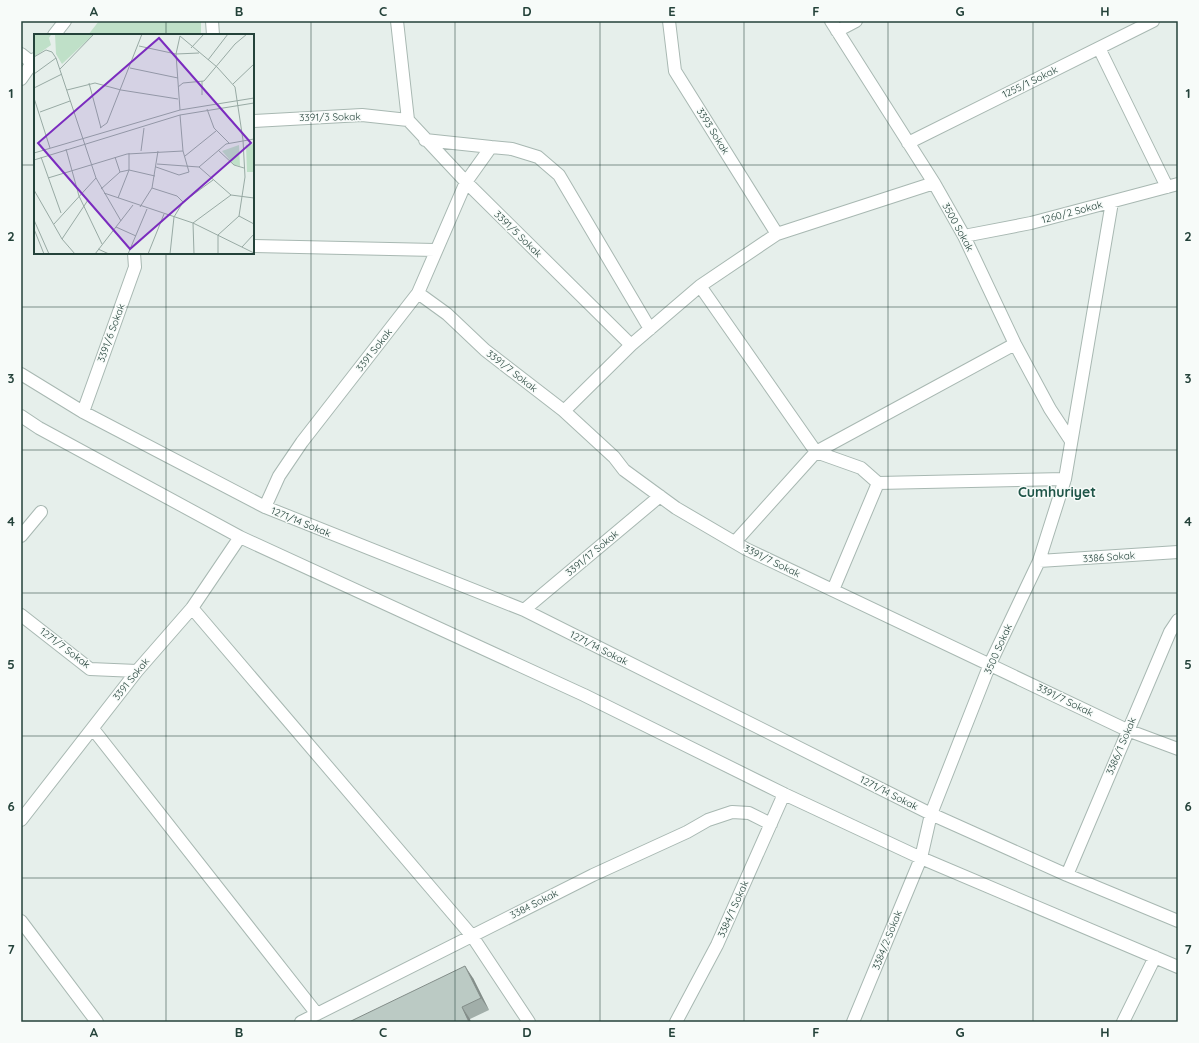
<svg xmlns="http://www.w3.org/2000/svg" width="1199" height="1043" font-family="Quicksand,sans-serif">
	<rect width="100%" height="100%" fill="#e6efeb"/>
	<!-- green -->
	<path fill="#bfe0c8" d="M99,21h102v14h-113z"/>
	<g fill="none" stroke-linecap="round" stroke-linejoin="round">
		<!-- minor casing -->
		<g stroke="#a8b8b2" stroke-width="14">
			<path id="minor" d="M212,21l1,14
				M397,21l11,99
				M669,21l6,50 102,163
				M831,21l103,162 30,53 51,108 35,65 21,32
				M837,31l19,-10
				M54,35l11,-14
				M1099,48l68,139
				M21,54l14,11
				M21,79l14,-20
				M408,120l58,62 165,163
				M253,121l109,-6 46,5
				M425,140l66,7
				M908,143l245,-122
				M964,236l67,-13 147,-39
				M253,246l182,4
				M700,286l116,166 199,-108
				M418,293l29,21 38,36 79,61 50,46 10,13 52,38 70,41 381,181 51,19
				M21,374l62,38 182,95 259,103 407,204 136,61 111,46
				M564,411l67,-66 69,-59 77,-52 157,-51
				M83,412l52,-145 -1,-14
				M21,416l18,12 201,109 344,158 200,99 137,64 257,109
				M265,507l14,-31 23,-34 116,-149 48,-111 25,-35 21,2 26,8 21,18 91,154
				M21,536l20,-24
				M735,542l81,-90 45,16 17,15 187,-4
				M1039,561l139,-9
				M833,590l45,-107
				M192,608l280,328 57,86
				M524,610l136,-114
				M21,615l69,54 47,2
				M93,729l224,285
				M21,820l116,-149 55,-63 48,-71
				M1067,875l103,-243 8,-12
				M21,921l76,101
				M301,1022l292,-147 94,-43 21,-12 24,-8 17,1 22,11
				M676,1022l41,-77 67,-151
				M853,1022l68,-164 10,-44 59,-150 49,-103 26,-82 47,-277
				M1123,1022l32,-65"/>
		</g>
		<!-- minor -->
		<use href="#minor" stroke="#fff" stroke-width="12"/>
	</g>
	<!-- wall -->
	<path fill="#a1aea9" d="M473,978l16,32 -19,9 -121,3z"/>
	<!-- shaded-wall -->
	<path fill="#838d89" d="M465,966l8,12 16,32 -8,-12z
		M462,1007l8,12 1,3h-2z"/>
	<!-- building -->
	<path fill="#bbcac4" stroke="#838d89" d="M465,966l16,32 -19,9 7,15h-120z"/>
	<!-- grid -->
	<path fill="none" stroke="#24423a" stroke-width="1" stroke-opacity="0.55" d="M166,21v14M311,21v1001M455,21v1001M600,21v1001M744,21v1001M888,21v1001M1033,21v1001M21,165h14M253,165h925M166,253v769M21,307h1157M21,450h1157M21,593h1157M21,736h1157M21,878h1157"/>
	<g text-anchor="middle" dominant-baseline="central" stroke-width="3" stroke-linejoin="round" paint-order="stroke">
		<!-- street labels -->
		<g font-size="10" fill="#24423a" stroke="#f7fbf9">
			<text transform="translate(1030 82) rotate(-26)">1255/1 Sokak</text>
			<text transform="translate(330 117) rotate(-1)">3391/3 Sokak</text>
			<text transform="translate(713 131) rotate(58)">3393 Sokak</text>
			<text transform="translate(1072 212) rotate(-15)">1260/2 Sokak</text>
			<text transform="translate(958 227) rotate(61)">3500 Sokak</text>
			<text transform="translate(518 234) rotate(44)">3391/5 Sokak</text>
			<text transform="translate(111 333) rotate(-70)">3391/6 Sokak</text>
			<text transform="translate(374 350) rotate(-52)">3391 Sokak</text>
			<text transform="translate(512 371) rotate(38)">3391/7 Sokak</text>
			<text transform="translate(301 522) rotate(22)">1271/14 Sokak</text>
			<text transform="translate(592 553) rotate(-40)">3391/17 Sokak</text>
			<text transform="translate(1109 557) rotate(-4)">3386 Sokak</text>
			<text transform="translate(772 561) rotate(26)">3391/7 Sokak</text>
			<text transform="translate(65 648) rotate(37)">1271/7 Sokak</text>
			<text transform="translate(599 648) rotate(27)">1271/14 Sokak</text>
			<text transform="translate(998 649) rotate(-66)">3500 Sokak</text>
			<text transform="translate(131 679) rotate(-51)">3391 Sokak</text>
			<text transform="translate(1065 700) rotate(26)">3391/7 Sokak</text>
			<text transform="translate(1121 746) rotate(-67)">3386/1 Sokak</text>
			<text transform="translate(889 793) rotate(27)">1271/14 Sokak</text>
			<text transform="translate(534 904) rotate(-27)">3384 Sokak</text>
			<text transform="translate(733 909) rotate(-66)">3384/1 Sokak</text>
			<text transform="translate(887 940) rotate(-68)">3384/2 Sokak</text>
		</g>
		<!-- district labels -->
		<g font-size="14" font-weight="bold" fill="#1f5548" stroke="#f7fbf9">
			<text x="1057" y="492">Cumhuriyet</text>
		</g>
	</g>
	<!-- overview -->
	<g transform="translate(34 34)">
		<rect width="220" height="220" fill="#e6efeb"/>
		<path d="M0,0l17,1 -2,3 2,7 -17,12zM21,0h39l-32,30 -6,-10zM220,110v28h-7l-1,-27zM205,111l1,21 -6,-1 -12,-14z" fill="#bfe0c8"/>
		<path fill="none" stroke="#98aaa4" stroke-width="1" d="M146,2l37,31 18,20 8,53 2,37 -6,39 -21,19M105,12l37,8 23,-1M157,14l13,-14M0,23l12,-7 6,2 4,6 40,120 25,43M174,26l20,-26M96,34l48,10M26,35l34,-35M0,40l22,-16M168,47v14M55,49l12,45M199,50l21,-20M144,53l5,-4 21,-2 31,-37 12,-10M0,54l28,-14M33,56l28,-7 26,7 57,9M0,64l16,50M173,75l7,19 15,15M146,76l-4,-56 4,-18M6,78l30,-11M66,94l7,-5 35,-89M32,115l13,47 23,48M184,116l16,15 10,3M107,117l3,-23M0,119l146,-43 74,-12M151,122l31,-25M7,123l20,56M81,123l5,15M0,126l146,-45 74,-12M123,130l42,3M122,133l23,8 10,-3 -6,-21 -3,-36M165,133l32,28 23,3M165,133l27,-23 28,-5M14,144l79,-24 56,-3M118,154l25,8 6,6M67,155l19,-17 9,-2v-17M0,156l28,49 13,15M70,159l89,30 61,30M84,164l11,-28 26,6M106,173l12,-19 6,-37M205,182l15,8M0,186l15,34M159,189l38,-28M159,189l1,31M20,190l42,-46M82,193l20,9M0,195l10,25M184,201v19M28,205l26,-39M208,213l12,-13M64,215l11,5M61,220l38,-49M94,220l19,-45M114,220l16,-40M136,220l4,-37 9,-15 30,-22"/>
		<path fill="#7b2cbf" fill-opacity="0.15" stroke="#7b2cbf" stroke-width="2" d="M125,4l92,105 -121,106 -92,-106z"/>
		<rect width="220" height="220" fill="none" stroke="#24423a" stroke-width="2"/>
	</g>
	<!-- border -->
	<rect width="1199" height="1043" fill="none" stroke="#f7fbf9" stroke-width="44"/>
	<rect x="22" y="22" width="1155" height="999" fill="none" stroke="#24423a" stroke-width="1.5"/>
	<g font-size="13" text-anchor="middle" font-weight="bold" fill="#24423a">
		<text x="94" y="16">A</text>
		<text x="239" y="16">B</text>
		<text x="383" y="16">C</text>
		<text x="527" y="16">D</text>
		<text x="672" y="16">E</text>
		<text x="816" y="16">F</text>
		<text x="960" y="16">G</text>
		<text x="1105" y="16">H</text>
		<text x="11" y="98">1</text>
		<text x="1188" y="98">1</text>
		<text x="11" y="241">2</text>
		<text x="1188" y="241">2</text>
		<text x="11" y="383">3</text>
		<text x="1188" y="383">3</text>
		<text x="11" y="526">4</text>
		<text x="1188" y="526">4</text>
		<text x="11" y="669">5</text>
		<text x="1188" y="669">5</text>
		<text x="11" y="811">6</text>
		<text x="1188" y="811">6</text>
		<text x="11" y="954">7</text>
		<text x="1188" y="954">7</text>
		<text x="94" y="1037">A</text>
		<text x="239" y="1037">B</text>
		<text x="383" y="1037">C</text>
		<text x="527" y="1037">D</text>
		<text x="672" y="1037">E</text>
		<text x="816" y="1037">F</text>
		<text x="960" y="1037">G</text>
		<text x="1105" y="1037">H</text>
	</g>
</svg>
